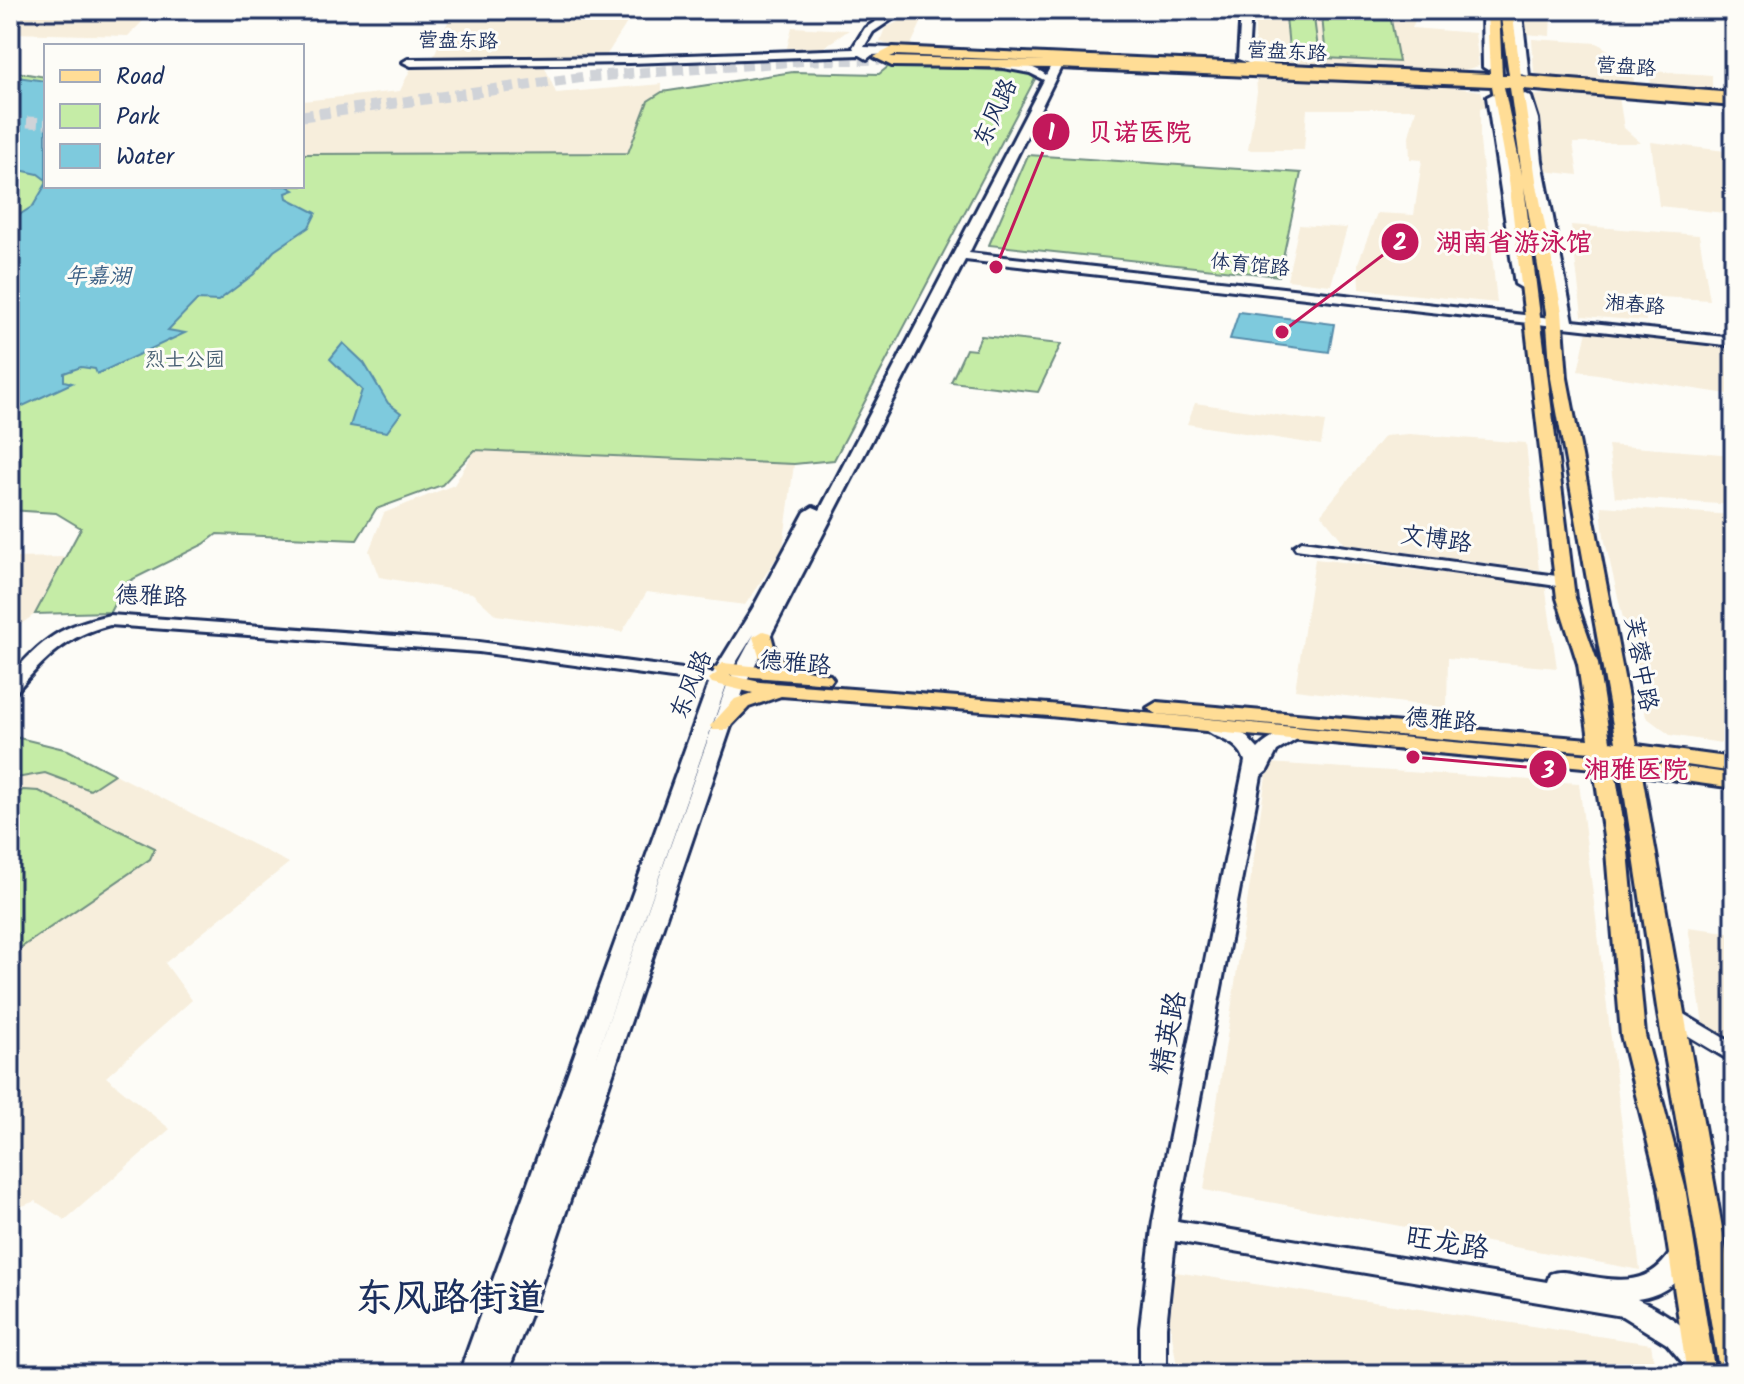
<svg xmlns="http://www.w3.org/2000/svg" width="1744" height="1384" font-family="Kalam,'LXGW WenKai TC',sans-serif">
	<rect width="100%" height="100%" fill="#fdfcf7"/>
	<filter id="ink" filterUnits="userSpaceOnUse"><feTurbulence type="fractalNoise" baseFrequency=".0125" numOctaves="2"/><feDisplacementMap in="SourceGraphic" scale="16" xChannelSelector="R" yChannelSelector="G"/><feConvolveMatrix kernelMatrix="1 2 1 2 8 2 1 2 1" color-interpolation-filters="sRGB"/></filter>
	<g filter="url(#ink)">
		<!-- built -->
		<path fill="#f7eedc" d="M10,10h144l-26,26 -118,-3z
			M453,10h182l-29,46 -173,2z
			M1255,10h164l-7,18 63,5 4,33 -21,6 -48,-3 -1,4 -139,-8 -15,-7z
			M1521,14h30l-1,22 -25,-2z
			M900,21h22l-12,26h-19l-11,-6 5,-13z
			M792,27l57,3 -28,19 -34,-1z
			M1532,39l65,4 33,21 5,21 -82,-6 -19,-6z
			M544,65l12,28 106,-9v8l-14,9 -20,52 -326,1v-53l98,-10 12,-25z
			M1650,71l62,4v16l-61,-5z
			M1256,76l174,8 51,7 6,16 -7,1v33l17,162 -138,-14 -1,-26 19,-50 37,2 8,-55 -12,-1 -1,-23 7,-27h-109l-3,41h-56l9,-58z
			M1553,93l66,4 5,31 17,15h-68l5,32 -34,-4 -13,-75z
			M1651,142l83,10v62l-75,-8z
			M1299,225l48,3 -16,57 -44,-5z
			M1571,225l128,10 11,65 -66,-4 2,25 -64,-5z
			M1587,331l147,14v50l-156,-24z
			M1195,403l130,19 -4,23 -134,-21z
			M1409,434l117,9 13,127 -194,-26 -24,-30 63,-78z
			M1608,445l126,10v50l-119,-8z
			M475,450l319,14 -11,84 -38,57 -98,-13 -25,40 -126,-17 -24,-22 -93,-16 -10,-26 15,-38 70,-28z
			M1601,506l133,9v230l-64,-10 -24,-18 -42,-180z
			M66,557l-31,57 -25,18v-74z
			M1315,559l230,25 12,84 -109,-10 -1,50 -152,-18z
			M15,737l53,13 221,113 -124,100 27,37 -86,77 64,52 -105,91 -30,-19 -25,10v-473z
			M1268,763l311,20 61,487 -436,-80z
			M1688,927l46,6v109l-31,-18z
			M1162,1270l489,74 5,30h-478z"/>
		<!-- green -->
		<path fill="#c5eca6" stroke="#708e82" stroke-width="2" d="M1286,10h39l1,7h7v-6l46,2 1,6 11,1 8,42 -73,-4 -4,-42 -35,-2z
			M1286,17l28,1 4,31 -29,-1z
			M889,66l131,5 9,1 6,7 -201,381 -40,4 -319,-14 -33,35 -66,24 -19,31 -140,-6 -13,10 -79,39 -15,29 -75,2 46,-86 -25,-15 -46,-3v-439l36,6v109h256v-32l326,-1 20,-52 14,-9 131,-20 86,2z
			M1028,155l273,18 -22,103 -290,-31z
			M981,336l80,8 -23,48 -87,-10 15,-33 9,1z
			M15,737l53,13 46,24 -24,16 -45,-17 -35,6v-41z
			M23,790l16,1 116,57 -5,11 -140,96v-156z"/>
		<!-- water -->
		<path fill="#7ecadd" stroke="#568caa" stroke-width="2" d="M10,76l36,5v99l-8,-6 -28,-6z
			M46,184l241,2 7,4 -8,3 1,5 29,15 -7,14 -35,24 -20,23 -36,27 -21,-1 -29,30 17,3 -88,41 -2,-5 -14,-2 -17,6v8l8,2 -62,29v-191l23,-15z
			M1239,312l95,12 -5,28 -99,-13z
			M343,343l21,20 24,40 13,10 -14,19 -37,-6 12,-36 -32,-31z"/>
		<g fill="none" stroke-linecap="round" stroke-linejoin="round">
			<!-- secondary-tunnel -->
			<path stroke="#d0d3d8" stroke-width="11" stroke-dasharray="11 6" stroke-linecap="butt" d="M302,116l283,-39 225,-17 83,-1
				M10,121l36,2"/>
			<!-- secondary casing -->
			<g stroke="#1b2f5e" stroke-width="6">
				<path id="secondary" d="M894,10h12l-33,22 -9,15 29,1 5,3 -5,3 -21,1 -5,4 -7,-4 -230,8 -219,3 -8,-4 5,-3 222,-2 224,-8 -1,-2 12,-19z
					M1241,10h10l-3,47 26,9v4h-8l-28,-11z
					M1482,10h10l1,57 -5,3 -5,-3z
					M1502,10h59l-5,3 -34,1 7,62 -9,-2 -8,-60 -10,-1z
					M1060,56l5,3 -96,194 591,66 -30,-158 -4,-42 -7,-22 6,-3 6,3 7,22 4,42 31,160 161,17v8l-769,-86 -220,425 -208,612 -30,77h-48l250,-691 -230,-31 -369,-27c-43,10 -66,34 -94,67l-6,1v-16c32,-38 52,-52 100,-62l369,27 234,31 40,-65 52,-96 8,-5 7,3 224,-430 -14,-7 -37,-7c14,-7 41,-1 53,9l7,-13 -10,-1v-4zM754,634l-27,51 -135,383 140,-399z
					M1493,94l6,3 30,187 -7,4 -7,-4 -28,-187z
					M1302,541l262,36 8,5 -8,5 -268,-38 -2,-3z
					M1213,722l32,13 13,14c10,-11 23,-16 37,-20l9,6 -27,16 -10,20 -6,5 -84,445 370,61 3,-8c11,-4 20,-1 31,1 42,7 69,12 93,-28l9,-3 9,3 3,7c-13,26 -29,41 -58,45 30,14 59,32 74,63l-4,8 -9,3 -9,-3 -22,-26 -45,-28 -447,-75 -9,86v47h-26v-47l13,-106 92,-460c-7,-22 -28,-20 -41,-33z
					M1670,1006l64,38v19l-72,-43 -3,-6 3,-6z"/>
			</g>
			<!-- primary casing -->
			<g stroke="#1b2f5e" stroke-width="6">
				<path id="primary" d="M1487,10h12l3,65h7l-9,-65h12l9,66 213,17v13l-211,-17 13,91 26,132 5,66 70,367 97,13v14l-95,-14 1,3 94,13v14l-92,-13 92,521v78h-14l-62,-360 -37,-242 -6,-1 13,80 17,184 40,152 30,187h-28l-28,-187 -38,-152 -15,-184 -12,-83 -545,-52 -268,-20 -32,11 -22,23h-14l-3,-4 25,-27 18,-6 -41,-10 -3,-4 8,-6 -4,-4 10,-6 47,5 -11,-12 -6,-19 10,-6 7,2c3,6 3,13 6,19 10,16 37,19 54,23l3,4 -3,4 -102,-8 32,7 289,22 543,51 -1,-3 -434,-38 -10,-6 10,-6 432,37 -11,-75 -21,-66 -48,-418 -17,-94 -434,-18 -166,-2 -18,-9 19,-10 597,27zM895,55l152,6 -157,-4zM1504,87l6,1 12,87zM1524,187l22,125 5,66 65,364 -6,-1 -12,-77 -23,-66z"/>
			</g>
			<!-- secondary -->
			<use href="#secondary" fill="#fdfcf7" fill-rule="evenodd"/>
			<!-- primary -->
			<use href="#primary" fill="#ffdd96" fill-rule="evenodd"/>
		</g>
	</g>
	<g text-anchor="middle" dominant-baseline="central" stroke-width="6" stroke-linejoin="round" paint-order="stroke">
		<!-- far-street labels -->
		<g font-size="20" fill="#1b2f5e" stroke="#fdfcf7">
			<text transform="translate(458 42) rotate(1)">营盘东路</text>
			<text transform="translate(1287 53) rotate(3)">营盘东路</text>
			<text transform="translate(1626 68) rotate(4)">营盘路</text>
			<text transform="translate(1250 266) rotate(6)">体育馆路</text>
			<text transform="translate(1635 306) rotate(5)">湘春路</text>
		</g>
		<!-- far-park labels -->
		<g font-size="20" fill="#465e70" stroke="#fdfcf7">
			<text x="185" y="361">烈士公园</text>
		</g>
		<!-- far-water labels -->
		<g font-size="22" font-style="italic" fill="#395e84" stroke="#fdfcf7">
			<text x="98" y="277">年嘉湖</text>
		</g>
		<!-- street labels -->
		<g font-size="24" fill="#1b2f5e" stroke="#fdfcf7">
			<text transform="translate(996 113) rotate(-65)">东风路</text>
			<text transform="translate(1436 540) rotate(8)">文博路</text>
			<text transform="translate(151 597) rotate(2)">德雅路</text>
			<text transform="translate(795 664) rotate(5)">德雅路</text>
			<text transform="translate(1640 664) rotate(80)">芙蓉中路</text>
			<text transform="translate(692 685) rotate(-68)">东风路</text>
			<text transform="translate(1441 721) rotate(5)">德雅路</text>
		</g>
		<!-- near-street labels -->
		<g font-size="28" fill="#1b2f5e" stroke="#fdfcf7">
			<text transform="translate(1170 1033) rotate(-79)">精英路</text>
			<text transform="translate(1447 1244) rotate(9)">旺龙路</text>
		</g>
		<!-- near-district labels -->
		<g font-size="38" font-weight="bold" fill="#1b2f5e" stroke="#fdfcf7">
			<text x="450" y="1300">东风路街道</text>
		</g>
	</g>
	<!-- callouts -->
	<path fill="none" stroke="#c2185b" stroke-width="3" d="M996 267L1051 132M1282 332L1400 242M1413 757L1548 769"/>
	<g fill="#c2185b" stroke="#fdfcf7" stroke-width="3">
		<circle cx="996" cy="267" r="8"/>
		<circle cx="1282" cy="332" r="8"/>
		<circle cx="1413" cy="757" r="8"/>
		<circle cx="1051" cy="132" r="20"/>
		<circle cx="1400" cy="242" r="20"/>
		<circle cx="1548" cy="769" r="20"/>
	</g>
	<g font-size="24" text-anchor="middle" font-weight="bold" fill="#fff">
		<text x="1051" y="140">1</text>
		<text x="1400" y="250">2</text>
		<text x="1548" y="778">3</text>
	</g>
	<g font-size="26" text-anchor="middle" font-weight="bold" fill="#c2185b" stroke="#fdfcf7" stroke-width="6" stroke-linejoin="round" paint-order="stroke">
		<text x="1139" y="141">贝诺医院</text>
		<text x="1514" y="251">湖南省游泳馆</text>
		<text x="1636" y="778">湘雅医院</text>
	</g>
	<!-- margin -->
	<rect width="1744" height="1384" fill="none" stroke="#fdfcf7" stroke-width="40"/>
	<rect x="20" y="20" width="1704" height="1344" fill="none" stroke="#1b2f5e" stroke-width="3" filter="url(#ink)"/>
	<!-- legend -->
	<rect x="44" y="44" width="260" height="144" fill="#fdfcf7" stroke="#a3aaba" stroke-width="2"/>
	<rect x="60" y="70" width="40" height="12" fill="#ffdd96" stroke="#a3aaba" stroke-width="2"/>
	<text x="116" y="84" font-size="24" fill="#1b2f5e">Road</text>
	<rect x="60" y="104" width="40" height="24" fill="#c5eca6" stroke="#a3aaba" stroke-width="2"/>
	<text x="116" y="124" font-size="24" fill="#1b2f5e">Park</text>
	<rect x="60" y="144" width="40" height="24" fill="#7ecadd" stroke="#a3aaba" stroke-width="2"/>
	<text x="116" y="164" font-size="24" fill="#1b2f5e">Water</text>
</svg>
